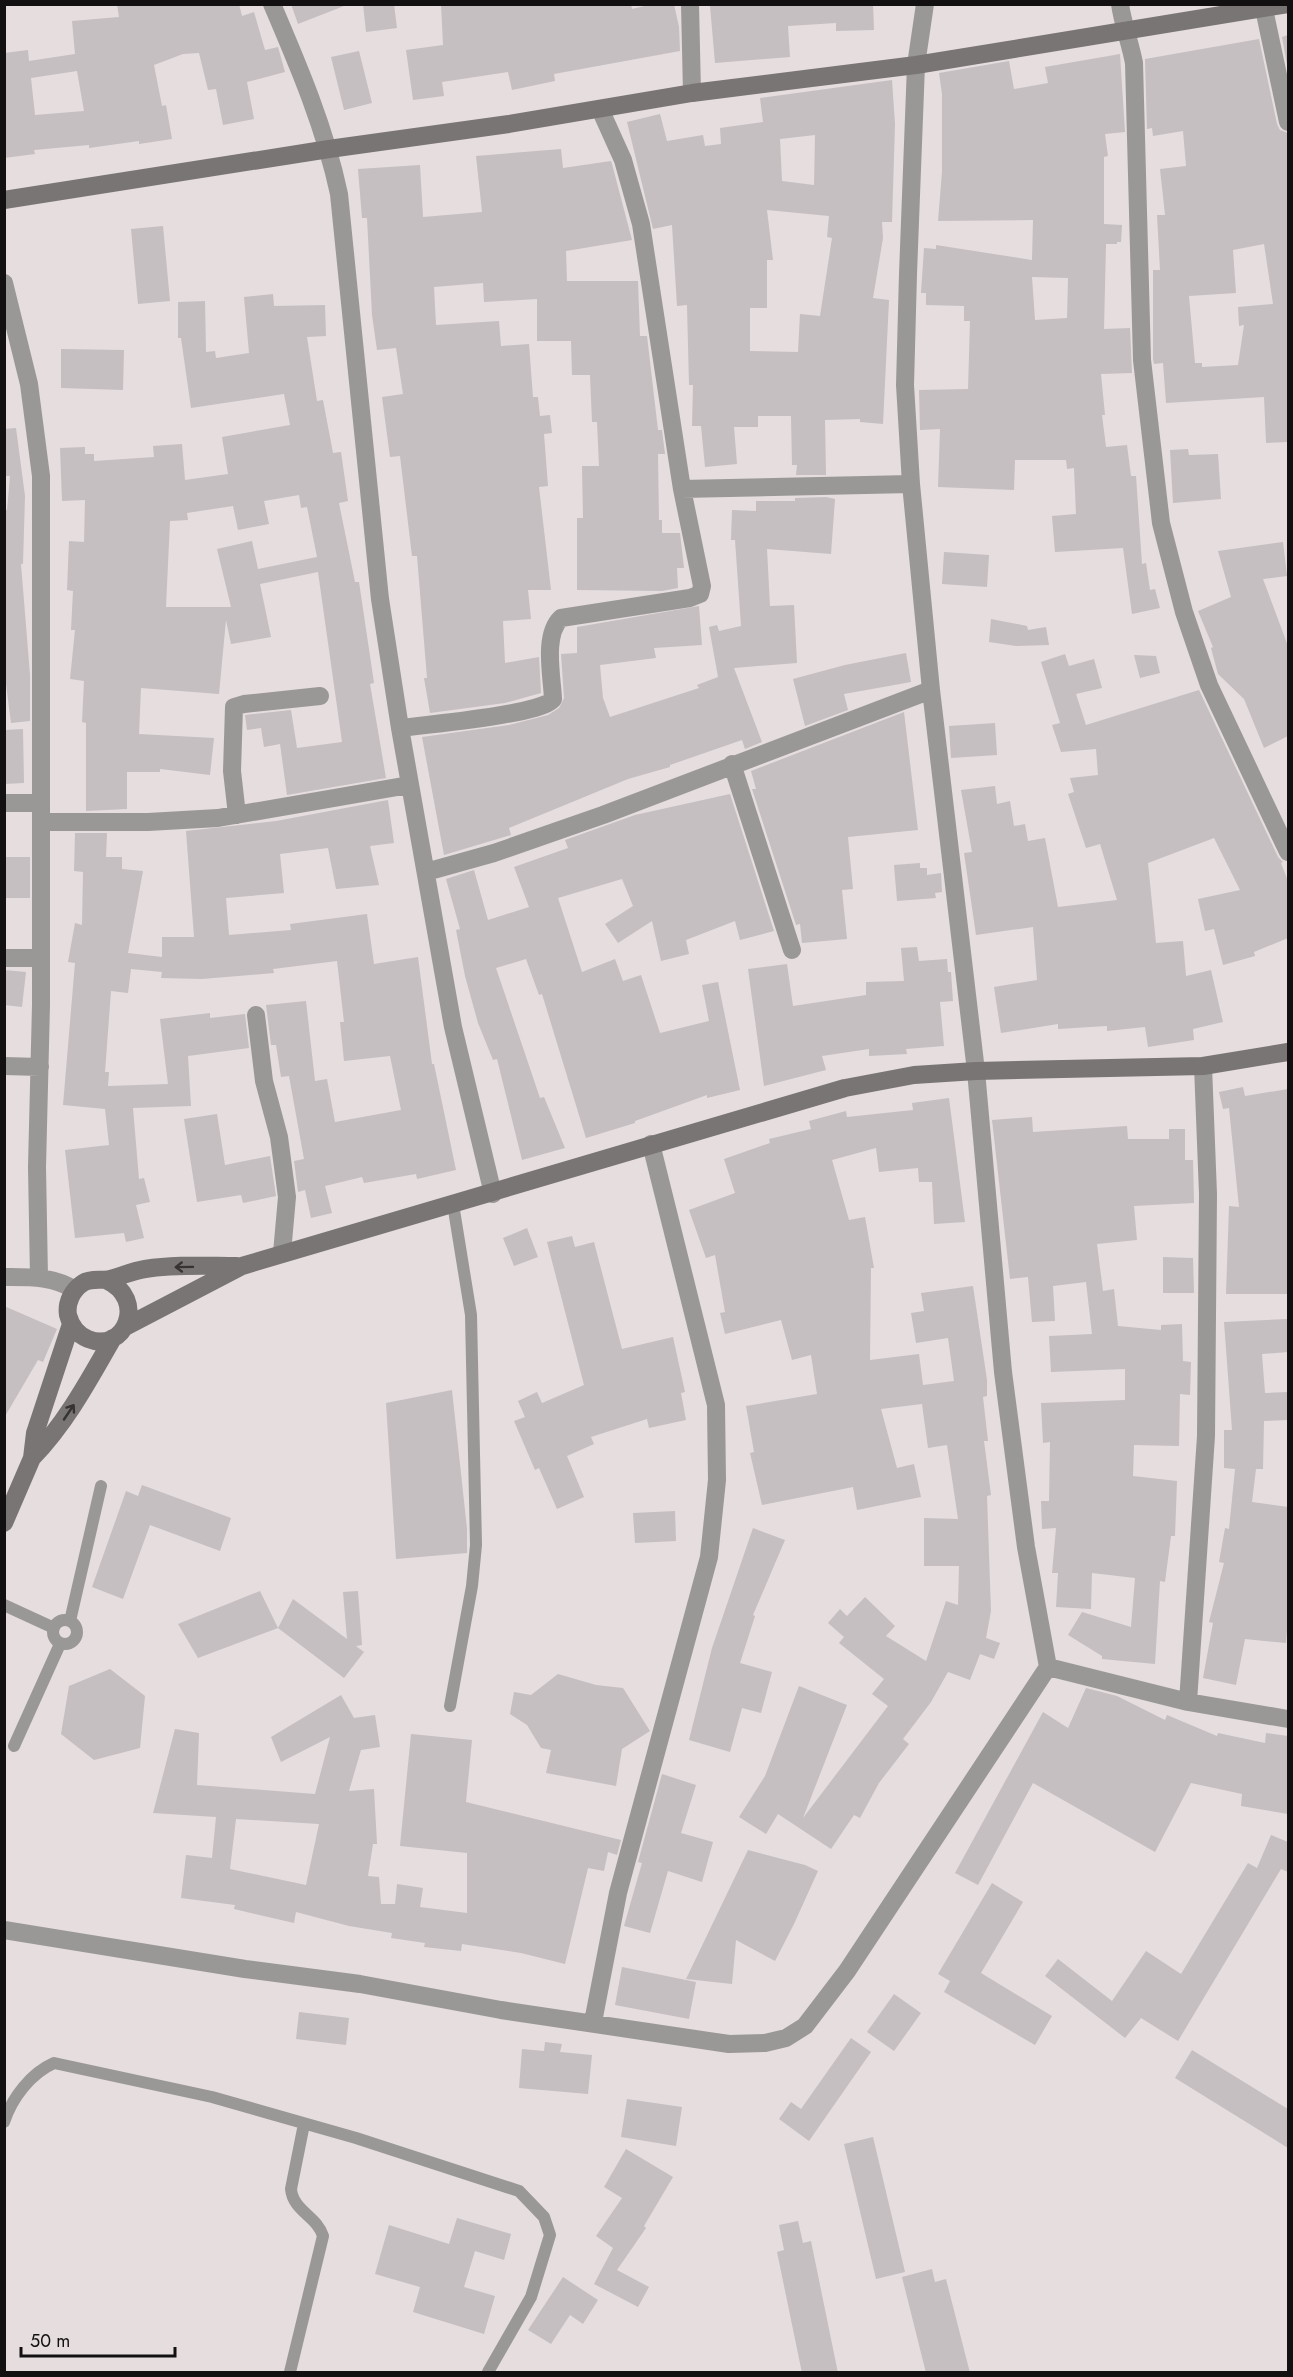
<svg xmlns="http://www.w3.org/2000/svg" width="1293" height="2377" font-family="Jost,sans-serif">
	<rect width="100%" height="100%" fill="#e5ddde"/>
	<!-- building -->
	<path fill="#c5bfc2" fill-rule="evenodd" d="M117,4h122l3,12 12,-4 11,38 13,-3 7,25 -38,10 7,37 -31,6 -7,-36 -8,1 -9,-37 -16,1 -29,11 8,41 4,-1 6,34 -33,5v-3l-50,7v-3l-55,5 1,4 -31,4v-105l24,-3 1,11 46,-7 -3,-33 47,-4zM77,71l7,40 -49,4 -4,-37z
		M291,4h53v2l-46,18z
		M363,4h31l3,24 -31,4z
		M441,4h190l1,5 21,-5h21l5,23 1,24 -126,23 1,7 -43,9 -4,-18 -66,10 2,14 -31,4 -7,-50 37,-5z
		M735,4h138l1,26 -38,1v-8l-48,3 2,31 -75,6 -5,-57z
		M1288,35v35l-6,-33z
		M1259,39l18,85 3,6 8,3v309l-22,1 -2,-46 -98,6 -3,-40 -9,1 -1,-5v-89h7l-3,-55h8l-5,-46 26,-3 -3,-35 -30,5 -1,-8 -5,1 -2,-70zM1264,244l9,60 -35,3 1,19 5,-1 -6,40 -36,2v-4h-7l-6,-67 47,-3 -3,-43z
		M359,51l13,52 -28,7 -13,-53z
		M1120,54l5,78 -20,2 3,22 -4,1v67l18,1 -1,17h-4v2h-11l-2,85 26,-1 2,45 -31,1 4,41h-3l4,32 21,-2 4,31h5l6,88 4,-1 4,27 5,-1 5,19 -28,6 -9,-66 -68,4 -3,-36 24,-2 -2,-46 -7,1 -1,-9h-51l-1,30 -76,-3 2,-58 -20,1 -1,-40 49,-1 2,-68h-6v-15l-38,-1v-12h-5l3,-45 12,1v-4l96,15 1,-40 -95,1 4,-49v-78l-3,-21 70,-12 5,28 34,-6 -3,-16zM1032,277l36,1 -1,40 -32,2z
		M892,80l3,44 -3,98h-10l1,16 -10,60 16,2 -6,124 -23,-2v-3l-35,1 1,55h-30l1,-10h-5l-1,-49h-33v11h-24l3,37 -32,3 -4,-41h-9l1,-41h-4l-2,-80 -10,1 -5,-81 -19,4 -26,-107 33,-8 7,27 36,-6 2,11 16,-2 -1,-16 43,-6 -3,-24zM815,135l-1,50 -32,-4 -2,-42zM767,210l62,6 -2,21 5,1 -12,78 -20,-2 -2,38 -48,-1v-43h17v-48h6z
		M561,149l2,19 48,-7 1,3 20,76 -66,11 1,30h71l2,55h7l11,94h4l3,24h-7l1,66h3v13h18l4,35h-7l1,20 -16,3 -85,-1v-72h6l-1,-52h17l-2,-44h-5l-2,-47h-18l-1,-34h-34v-42l-53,3 -1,-19 -49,4 2,38 63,-4 2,25 28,-2 4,53h5l2,19 10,-1 2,18 -8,1 4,52 -9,1 12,103h-23l3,29 -28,2 2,42 34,-6 2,36 -36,10 -75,10 -6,-35h3l-10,-122h-5l-12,-100 -10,1 -8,-60 21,-3 -7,-46 -19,2 -5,-35 -5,-97h-5l-4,-49 62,-4 3,52 59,-5 -6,-56z
		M163,226l7,75 -32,3 -7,-75z
		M273,294l1,12 51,-1 1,31 -19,1 10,64 6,-1 10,53 8,-1 7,49 -9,2 16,79h4l15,101 -4,1 16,94 -99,17 -7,-51 -16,3 -3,-19 -14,2 -2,-15 46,-5 6,38 45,-6 -24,-170 -58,12 11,53 -40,7 -5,-24 -7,74 -78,-6 -2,46 75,4 -4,37 -50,-6v3h-33v37l-41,2v-88l-4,-1 2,-41 -14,-2 5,-49h-4l2,-39 -6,-1 2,-49 15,1 1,-42 -23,1 -2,-53 25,-1v7h9v7l60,-4 -1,-11 29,-2 3,36 43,-6 -6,-37 68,-12 -6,-31 -93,14 -10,-70h-3v-36l27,-1 1,51 9,-1 1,7 33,-5 -5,-56zM299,495l2,13 6,-1 10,50 -59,12 -6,-28 -35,8 14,58h-65l4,-86 18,-1 -1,-7 46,-7 5,24 31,-6 -5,-23z
		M61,349l63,1 -1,40 -62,-2z
		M16,428l9,68 -2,68h-2l9,111v46l-19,2 -7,-55v-158h3l3,-34h-6v-47z
		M1188,449l1,6 29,-1 3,45 -48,4 -3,-53z
		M826,497l9,2 -4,55 -64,-5 3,57 24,-1 3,58 -63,5 28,74 -17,7 -3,-9 -72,25v2l-42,12 -119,49 2,7 -67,20 -22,-118 87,-12 39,-10 11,-7 5,-10 -3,-44 16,-1v-26l122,-21 3,39 -48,3 2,10 -56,7 3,33 7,19 89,-29 -2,-3 21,-8 -9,-50 8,-2 2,6 22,-5 -6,-86h-4l1,-30 24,1v-10h39v-3z
		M1283,542l4,34 -24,3 25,67v90l-24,12 -20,-49 -26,-25 -7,-26 2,-1 -15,-36 33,-14 -13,-46z
		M944,552l45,3 -2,32 -45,-3z
		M991,619l36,7 1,4 18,-3 3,18 -33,1 -27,-4z
		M906,653l5,29 -67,12 4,16 -43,16 -12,-47 52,-14z
		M1065,654l4,12 25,-7 8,29 -26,6 10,31 113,-35 79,167 5,5 -2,1 7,18v57l-34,14 1,4 -32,9 -9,-36 -9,2 -7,-32 42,-9 -26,-52 -66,25 8,80 27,-2 3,35 25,-6 12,52 -30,7 1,11 -46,7 -3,-20 -38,4v-5l-49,3v-5l-57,9 -7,-46 43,-7 -4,-53 -57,8 -12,-82 8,-1 -11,-62 34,-4 2,18 13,-3 4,25 11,-2 3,17 17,-3 13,69 59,-7 -17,-56 -14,4 -18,-54 6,-2 -4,-14 28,-3 -2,-26 -35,3 -9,-27 8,-2 -19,-61z
		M1134,655l22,1 4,17 -20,5z
		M904,712l14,118 -70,7 5,52 -11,1 5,49 -45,4 -2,-19 -4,1 -44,-136h4l-5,-18z
		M995,723l2,32 -46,3 -2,-32z
		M23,729l1,54 -20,1v-54z
		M730,794l44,137 -34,9 -5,-19 -49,19 3,14 -28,7 -9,-40 -34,22 -13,-19 28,-18 -11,-27 -64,19 24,74 33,-13 8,22 18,-6 19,58 49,-12 -7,-36 16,-3 22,108 -33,8v-3l-72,26v2l-49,15 -44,-144 -3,1 -13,-36 -30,9 44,130 4,-1 21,51 -43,12 -25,-101 -4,1 -15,-37 -13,-47 -9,-46 4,-1 -14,-50 28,-9 14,50 41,-13 -15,-40 54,-19 -3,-8 70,-25z
		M388,800l6,43 -24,3 9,39 -43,4 -8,-41 -48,6 4,39 -58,5 3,37 62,-5 -1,-6 77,-10 7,50 44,-7 14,107h2l22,106 -39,9 -1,-5 -52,9 -2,-6 -37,9 7,27 -21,5 -6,-28 -7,2 -4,-31 10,-2 -15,-83 -8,1 -5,-32h-5l-5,-40 40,-4 9,80 12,-2 8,43 66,-12 -11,-54 -46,5 -4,-39h4l-7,-61 -64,8 1,4 -72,6 -41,-1 1,-6 -31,-3 -3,24 -17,-2 -6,81h4l-1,14 60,-2 -8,-65 50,-6v5l35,-4 4,34 -61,8 3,50 -58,2 6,71 5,-1 6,24 -14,3 8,33 -18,4 -2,-9 -49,5 -10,-88 44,-5 -4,-36 -42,-4 12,-142 -7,-1 7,-39 7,2 1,-53 -9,-1 1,-38h32l-1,24h16v12l21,2 -15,82 34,4v-20h32l-8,-106 90,-10z
		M4,857h26v41h-26z
		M920,863v5h7v7l14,-2 1,19 -7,1 1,5 -39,3 -3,-36z
		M917,947l2,14 28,-2 1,13h3l2,29 -13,1 4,44 -38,3 1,5 -38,2v-7l-47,7 4,14 -62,16 -16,-117 39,-5 6,42 73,-11v-13l38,-1 -3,-33z
		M4,970l22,2 -4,35 -18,-2z
		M1243,1087l2,9 43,-7v205h-62l3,-88 10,1 -10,-99 -6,1 -4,-17z
		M949,1098l16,124 -31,2 -2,-42h-13l-1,-14 -39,4 -3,-24 -44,12 17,60 16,-3 9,51h-3l-1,92 49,-6 4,31 31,-4 -6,-43 -32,5 -5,-30 13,-2 -3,-18 52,-7 14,94v16l-4,1 5,44h-4l7,54 -4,1 4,115 -5,27 14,5 -6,16 -14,-5 -10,26 -22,-8 -17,30 -28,37 6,5 -30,39 -19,35 -6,-3 -23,34 -53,-35 -12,20 -27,-17 26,-41 34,-90 48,19 -44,113 85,-112 -16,-12 12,-15 -45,-36 5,-6 -16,-14 12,-14 7,7 18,-19 30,29 -9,10 40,25 20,-60 12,4 1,-39h-35v-48l34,1 -11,-74 -19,3 -6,-44 -41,5 16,59 17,-4 7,33 -64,13 -4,-23 -91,18 -12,-52 4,-1 -8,-46 71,-12 -6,-39 -19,5 -11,-40 -56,14 -5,-21 5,-1 -10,-57 -9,3 -17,-48 46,-17 -11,-34 46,-16 -1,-4 42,-10 -2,-8 37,-10 1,6 66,-7 -1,-7z
		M217,1114l8,51 45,-9 6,40 -33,7 -2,-8 -44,7 -13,-83z
		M1032,1117l1,15 94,-6 1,13h41v-10h16v31h8l1,43 -60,3 3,34 -40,4 6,47 11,-2 4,37 43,4v-5l21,-1 1,37 8,1 -1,33 -10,-1 -1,52 -45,-1 -1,31 44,5 -2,55h-4l-6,46 -5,-1 -5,83 -53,-5v-3l-34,-21 14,-23 49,15 4,-49 -43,-5 -1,36 -35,-2 2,-34h-6l4,-45 -14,1 -1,-28h8l1,-59 -7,1 -2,-40 84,-3v-31l-74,3 -2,-36 43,-2 -6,-52 -33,4 2,35 -23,1 -4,-45 -18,2 -18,-159z
		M527,1228l11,29 -24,9 -11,-28z
		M572,1236l3,11 19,-5 28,107 51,-12 12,55 -4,1 5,27 -37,8 -2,-9 -56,18 3,7 -27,12 17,41 -27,12 -18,-41 -4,2 -21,-49 11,-4 -7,-16 19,-9 5,11 42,-18 -37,-143z
		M1163,1257l30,1 1,35h-31z
		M4,1306l53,23 -14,33 -5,-2 -34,58z
		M1288,1319v33l-26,2 3,39 23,-1v28l-24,1 -1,48h-7l-4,33 36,5v111l-2,25 -41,-4 -9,46 -33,-7 10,-55 -4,-1 15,-59 -5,-1 6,-34 4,1 6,-60 -11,-1v-38h8l-8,-108z
		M452,1390l15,139v24l-71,6 -10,-156z
		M142,1485l89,33 -11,33 -70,-26 -27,74 -31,-12 34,-96 12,5z
		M675,1511l1,30 -41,2 -2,-30z
		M753,1528l32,12 -32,75 2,1 -15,47 32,9 -11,41 -19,-5 -12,44 -41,-12 23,-92z
		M260,1591l18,37 -80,30 -20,-34z
		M358,1591l4,54 -6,1 8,6 -20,26 -66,-50 15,-29 54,40 -4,-47z
		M110,1669l35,27 -5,52 -46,12 -33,-26 8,-48z
		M558,1674l38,11 27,3 27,43 -28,18 -6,37 -70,-13 5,-23 -10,-2 -14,-23 -17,-11 4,-22 17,3z
		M1086,1688l31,8 48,24 2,-5 50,21 1,-3 47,10 1,-10 22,3v78l-47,-8 1,-12 -51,-11 -36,69 -122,-69 -55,102 -23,-12 88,-161 25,16z
		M341,1695l13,23 21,-3 5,32 -19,3 -12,41 25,-2 3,55h-4l-5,32 11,1 2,27h14l2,-20 26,4 -3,19 47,6v-60l-67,-7 11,-112 61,6 -6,62 155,38 -4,15 -9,-3 -4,19 -16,-3 -23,96 -44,-11 -59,-9 -1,7 -37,-4 1,-4 -34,-5 1,-5 -43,-7 -53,-14 -2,11 -60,-14 1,-4 -54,-7 5,-43 26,3 4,-41 -63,-4 22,-84 24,4 -2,52 118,9 15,-57 -49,25 -10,-25zM236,1819l83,5 -13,61 -76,-16z
		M662,1774l34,11 -15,48 32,9 -11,40 -34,-11 -18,62 -26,-7 18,-63 -4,-1z
		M1271,1835l17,7v30l-7,-3 -103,172 -37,-23 -16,20 -80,-62 13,-17 54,42 34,-50 35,23 67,-111 9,5z
		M748,1850l57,15 13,6 -24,53 -19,37 -39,-21 -4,44 -46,-5z
		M992,1883l31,19 -42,71 71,43 -17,29 -91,-53 6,-11 -12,-7z
		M622,1967l74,15 -7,37 -74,-14z
		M894,1994l27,19 -27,38 -27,-19z
		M299,2012l50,6 -3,27 -50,-6z
		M851,2038l20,14 -62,89 -30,-22 12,-17 10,7z
		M545,2042l17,2 -2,8 32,3 -4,39 -69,-6 3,-39 22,2z
		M1192,2050l96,59v39l-113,-70z
		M627,2099l55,8 -6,39 -55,-9z
		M873,2137l32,135 -29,7 -32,-135z
		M626,2149l47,28 -29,49 2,2 -29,42 32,17 -11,20 -44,-23 19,-36 -17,-12 26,-38 -18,-11z
		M457,2218l54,16 -7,26 -29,-9 -11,36 31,9 -11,38 -71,-22 7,-25 -45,-13 14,-49 60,19z
		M798,2221l5,22 8,-2 27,132h-36l-25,-121 7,-2 -5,-25z
		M932,2269l3,13 11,-3 24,94h-44l-24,-96z
		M563,2277l35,23 -15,24 -13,-9 -19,29 -23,-14z"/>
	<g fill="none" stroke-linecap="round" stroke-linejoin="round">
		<!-- lane -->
		<path stroke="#9a9897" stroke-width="12" d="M4,1605l50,23
			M53 1632a12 12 0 1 1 24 0a12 12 0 1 1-24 0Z
			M70,1621l31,-135
			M450,1706l22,-120 4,-41 -5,-230 -18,-111
			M14,1746l46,-102
			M4,2122c8,-24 27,-49 50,-59l158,34 144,41 163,53 25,26 6,18 -19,62 -43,75
			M290,2372l33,-136c-6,-20 -30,-25 -32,-47l13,-65"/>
		<!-- street -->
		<path stroke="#9a9897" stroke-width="18" d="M272,4c27,63 53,124 67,190l41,405 20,129 53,299 40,167
			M690,4l2,89
			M1120,4c3,21 10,38 14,59l8,297 19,163 23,89 25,73 79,167
			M1264,9l24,113
			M4,283l25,101 12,92v529l-4,162 2,110
			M682,489l229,-5
			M400,728c23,-3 145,-14 153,-29 -1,-23 -10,-64 8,-81l129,-20 10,-4 2,-8 -20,-97 -41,-265 -18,-64 -23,-51
			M732,764l60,186
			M4,803h36
			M237,815l-5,-44 2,-64 10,-3 76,-8
			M42,822h106l70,-4 191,-33
			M426,872l68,-19 109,-38 328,-125
			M4,958h37
			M256,1015l8,66 15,56 8,60 -5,56
			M4,1066l36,1
			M4,1277c26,0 49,-1 71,13
			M1048,1667l140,35 100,17
			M1188,1702l18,-266 2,-242 -5,-128
			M4,1930l241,39 115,15 141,26 228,34 36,-1 21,-5 19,-12 42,-55 201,-304 -22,-120 -23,-175 -27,-301 -45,-381 -20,-206 -6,-99 3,-111 8,-209 9,-61
			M593,2022l25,-129 91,-336 8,-77 -1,-75 -65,-261"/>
		<!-- secondary -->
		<path stroke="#797574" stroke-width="18" d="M4,200l325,-51 180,-25 183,-31 224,-28 372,-61
			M106,1280c42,19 19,74 -18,59 -10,-4 -17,-13 -20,-24 -2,-12 4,-25 15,-32 8,-5 17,-2 27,-4 11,-3 23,-8 35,-10 30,-5 62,-3 92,-3
			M125,1327l117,-61 603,-178 69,-13 62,-4 227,-5 85,-14
			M32,1458c34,-35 57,-78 81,-120
			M4,1523l28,-65 3,-25 36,-109"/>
	</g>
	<!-- one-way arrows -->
	<defs><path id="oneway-shaft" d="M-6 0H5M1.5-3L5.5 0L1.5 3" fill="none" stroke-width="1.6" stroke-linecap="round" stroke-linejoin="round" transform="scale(1.5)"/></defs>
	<g stroke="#363333">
		<use href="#oneway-shaft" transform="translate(184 1267) rotate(179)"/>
		<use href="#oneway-shaft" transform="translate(69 1412) rotate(-56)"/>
	</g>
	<!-- border -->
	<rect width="1293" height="2377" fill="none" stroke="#121010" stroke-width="12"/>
	<!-- scale -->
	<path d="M21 2347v9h154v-9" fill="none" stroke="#121010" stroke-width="3"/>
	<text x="30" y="2347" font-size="18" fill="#121010" stroke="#e5ddde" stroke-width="4.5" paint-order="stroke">50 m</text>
</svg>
